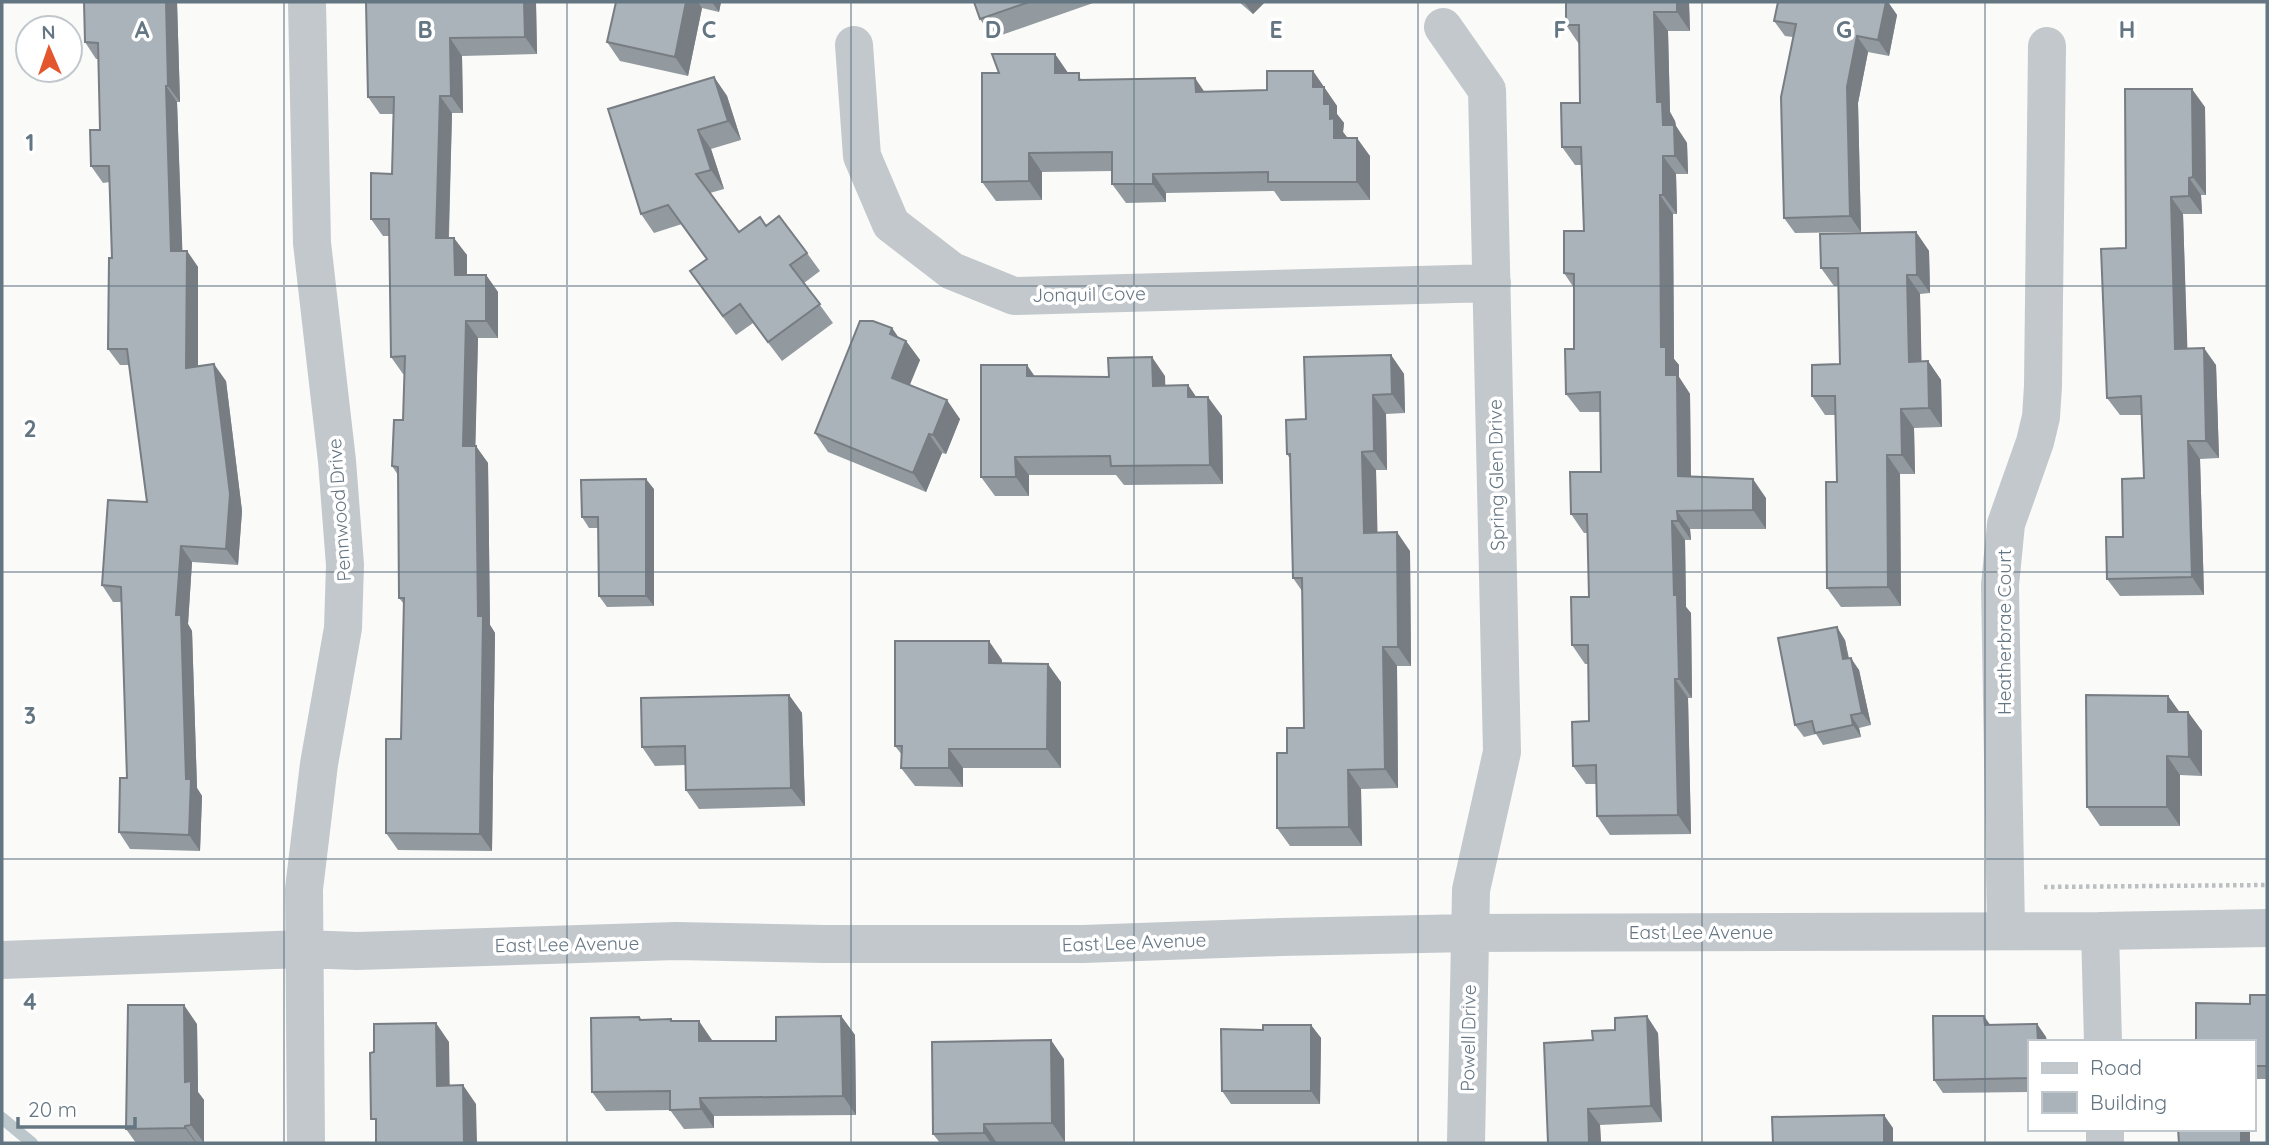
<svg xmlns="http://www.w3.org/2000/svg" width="2269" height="1145" font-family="Quicksand,sans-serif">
	<rect width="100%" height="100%" fill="#fafaf8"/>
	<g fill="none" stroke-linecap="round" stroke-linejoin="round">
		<!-- stream -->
		<path stroke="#bbc7cb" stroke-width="12" d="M2,1118l30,25"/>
		<!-- path -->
		<path stroke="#bbbfc2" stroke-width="4.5" stroke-dasharray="3.5 3.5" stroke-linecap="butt" d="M2044,887l223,-2"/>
		<!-- street -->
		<path stroke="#c3c8cc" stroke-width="38" d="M1443,27l44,63 15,662 -31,138 -5,253
			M854,45l8,111 29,68 61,47 62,25 478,-13
			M2006,930l-6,-345 6,-61 29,-82 6,-25 2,-31 4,-340
			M2100,931l3,111
			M2,960l301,-11 54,2 319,-10 148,3h259l198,-7 188,-4 631,-2 167,-3
			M2105,1129v14
			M306,1143l-2,-254 15,-125 24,-136 2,-63 -8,-104 -25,-218 -5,-241"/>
	</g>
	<!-- wall -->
	<path fill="#929a9f" d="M177,2l3,100h-3l5,149h5l11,16v99l28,15 16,130 -4,54 -46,-3 -4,62 4,7 5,157 5,8 -2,55 -70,-2 -11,-17 8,-54 -5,-176h-9l-11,-17 45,-83 -18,-137h-9l-12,-16 4,-91 -2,-76 -7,1 -12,-17 9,-36 -2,-71h-2l-11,-17z
		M366,2h169l1,1 1,51 -75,2 1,57h-11l-3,125 18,17v20h19l12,17v46h-20l-3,108 13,17 2,162 5,8 -3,218 -94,-1 -12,-17 15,-94 3,-135 -5,-6 -1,-123 -6,-9 11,-46 2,-46h-2l-12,-17 -2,-121h-6l-12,-17 21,-45 1,-60h-13l-12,-17z
		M616,2h105l-2,10 -17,-4 -14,68 -68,-15 -13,-19z
		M974,2h122l-103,36 -13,-19z
		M1239,2h26l-12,12z
		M1689,2l1,29h-22l2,81 5,9 1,5 11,17 1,31h-12l1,40h-4l1,145 5,6v12l11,17 1,83 75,21v31h-76l1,11h-6l1,67 5,6 1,85h-4l3,136 -81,1 -13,-19 -1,-32h-10l-13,-18 16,-45 -1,-57h-3l-13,-19 17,-48 -1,-64h-4l-13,-19 30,-42 -1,-60h-20l-14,-18 8,-45v-61l-10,-15 20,-42 -2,-66h-7l-13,-18 18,-44 -1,-59 -13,-19z
		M1778,2h110l9,13 -8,41 -21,-4 -10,51 3,129 -66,1 -11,-15 9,-181 -8,-1 -11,-15z
		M1055,54l13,19 16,7 121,12 62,-2 46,-19 24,35v8l7,9 -1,9 4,6 23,18v44l-89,1 -7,-10 -108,2v9l-40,1 -14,-19v-13l-70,1v28l-46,1 -14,-19 17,-109z
		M714,77l13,19 14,44 -30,9 13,40 -14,4 29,39 27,-6 41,27 13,18 -16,12 29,40 -51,38 -29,-38 -17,12 -33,-45 -13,-19 17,-12 -25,-35 -28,9 -13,-19z
		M2205,107l1,88h-5l1,19h-19l4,134 29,17 3,93 -19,1 4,136 -84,1 -13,-17 37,-101 -3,-63h-21l-13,-17 19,-150z
		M1916,232l13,19 1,42 -10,1 1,68 7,-1 13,19 1,47 -28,1 1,46h-15l1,132 -60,1 -14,-19 10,-106 -2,-67h-10l-13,-19 28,-32 -2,-78h-4l-13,-18z
		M892,328l7,10 7,3 14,19 -11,25 51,34 -14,35 -4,-1 -16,39 -98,-40 -13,-19z
		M1391,355l13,19 1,39 -19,1 1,56h-11l1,63 33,18 1,115h-14l1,122 -37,1 1,57h-72l-13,-18 10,-75 17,-25 -2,-137 -9,-13 -3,-119 -3,-5 19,-35z
		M1034,376h131v10l23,-1 8,12 26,19 1,68 -99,1 -8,-10h-87v21h-34l-14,-19z
		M654,489v117l-47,1 -8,-11 -1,-68h-9l-7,-11z
		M1845,640l4,18 10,12 12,55 -12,3 2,9 -38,8 -7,-11 -12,3 -9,-12z
		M1002,660v3l59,19v86h-98v19l-48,-1 -14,-18 1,-13 -7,-9z
		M789,695l13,18 3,93 -106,3 -13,-19 -1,-25 -30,1 -13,-19z
		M2168,696l11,16h9l14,19v45l-22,-1v51h-80l-13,-19z
		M2267,995v84h-14v-37l-3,-38z
		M841,1016l14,19 1,80 -142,1v12l-30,1 -14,-19 -64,1 -14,-19 47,-75 3,3 31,1 39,19v1h64z
		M197,1024l1,68 6,8v43h-68l-10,-14z
		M2037,1024l9,13 1,5h-18v50l-86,1 -9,-13 57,-55z
		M1311,1025l10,13 -1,66h-89l-9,-13 41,-61z
		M1658,1033l4,89 -62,3 1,18h-53l45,-103z
		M1064,1059l1,83 -125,1 -7,-9z"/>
	<!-- shaded-wall -->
	<path fill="#777d82" d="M166,2h11l3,100 -12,-16z
		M524,2l12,1 1,51 -12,-17z
		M686,2h12l4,6 -14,68 -13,-19z
		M712,2h9l-2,10z
		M1244,2h21l-12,12z
		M1677,2h12l1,29 -13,-19z
		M1886,2h2l9,13 -8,41 -11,-16z
		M1654,12l14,19 2,81 5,9 1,5 11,17 1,31 -13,-18 -12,-31 -6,-23z
		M1857,36l11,16 -10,51 3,129 -11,-16 -3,-129z
		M450,38l12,18 1,57 -12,-17z
		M1055,54l13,19h-13z
		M1313,71l24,35v8l7,9 -1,9 4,5 -13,1 -21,-51z
		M714,77l13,19 14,44 -13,-19z
		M1195,78l13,19 -12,-5z
		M166,86l11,16 6,165 -12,-16z
		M2192,89l13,18 1,88 -13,-18z
		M440,96l12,17 -4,142 -12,-17z
		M698,130l13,19 13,40 -13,-19z
		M1357,138l13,18v44l-13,-18z
		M1029,153l13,19v28l-13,-19z
		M1663,156l13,18 1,40 -14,-19z
		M1153,174l13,19v9l-13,-18z
		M2189,178l12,17 1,19 -13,-18z
		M1660,195l13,19 1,145 5,6v12l11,17 1,101 -13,-19 -12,-101 -5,-28z
		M2171,197l12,17 5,152 -13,-17z
		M1916,232l13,19 1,42 -13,-18z
		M454,238l13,17v38l-12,-18z
		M187,251l11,16v117l-12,-16z
		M486,275l12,17v46l-12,-17z
		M1907,275l13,19 2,87 -13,-19z
		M466,321l12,17 -3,126 -12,-18z
		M892,328l12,18 2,-5 14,19 -15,37 -13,-19 -2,-44z
		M2204,348l12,17 3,93 -13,-17z
		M1391,355l13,19 1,39 -13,-19z
		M1152,357l13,19 1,29 -13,-19z
		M1928,361l13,19 1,47 -13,-19z
		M214,364l12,17 16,130 -4,54 -12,-16z
		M1027,365l13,19 -13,-8z
		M1188,385l13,19 -13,-7z
		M1373,395l13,19 1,56 -13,-19z
		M1208,397l14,19 1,68 -13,-19z
		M947,400l13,19 -14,35 -13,-19z
		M1901,409l13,19 1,46 -13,-19z
		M929,434l13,19 -16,39 -13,-19z
		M2188,441l12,18 4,136 -12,-18z
		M476,446l12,17 2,162 5,8 -3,218 -12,-17z
		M1362,452l14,18 2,82 -14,-19z
		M1887,455l13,19 1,132 -13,-19z
		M1015,457l14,18v21l-13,-19z
		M646,479l8,10v117l-8,-10z
		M1753,479l13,19v31l-13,-19z
		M1677,511l13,18 1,11 -13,-19z
		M1672,521l13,19 1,67 5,6 1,85 -13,-19 -5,-84z
		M1397,532l13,19 1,115 -13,-19z
		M181,546l11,16 -4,62 4,7 5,157 5,8 -2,55 -11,-16 -13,-220z
		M1837,627l8,13 6,32 -8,-13z
		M989,641l13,19v22l-13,-19z
		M1383,647l14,19 1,122 -13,-19z
		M1851,658l8,12 12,55 -9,-12z
		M1048,664l13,18v86l-14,-19z
		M1675,679l13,19 3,136 -13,-19z
		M789,695l13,18 3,93 -14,-18z
		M2168,696l13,18 -13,-2z
		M2188,712l14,19v45l-13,-19z
		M1851,715l8,13 2,9 -8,-12z
		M949,749l14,19v19l-14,-19z
		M2167,756l13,19v51l-13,-19z
		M1348,770l13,19 1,57 -13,-19z
		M184,1005l13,19 1,68 6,8v43l-13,-18 -6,-43z
		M841,1016l14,19 1,80 -13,-19z
		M1647,1016l11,17 4,89 -11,-16z
		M1984,1016l9,13 -8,-4z
		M699,1021l13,19v20l-13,-19z
		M436,1023l13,19 1,63 -13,-19z
		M2037,1024l9,13 1,5h-9z
		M1311,1025l10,13 -1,66 -9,-13z
		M1051,1040l13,19 1,83 -13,-19z
		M463,1085l13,19 1,39h-13z
		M700,1098l14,18v12l-13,-19z
		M1588,1109l12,16 1,18h-12z
		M1884,1115l9,13v15h-9z
		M984,1124l13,19h-6l-7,-10z
		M185,1126l12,17h-1l-11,-15z
		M2241,1129h9v14h-9z"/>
	<!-- building -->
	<path fill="#aab3b9" stroke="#777d82" stroke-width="2" d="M84,2h82l2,84h-2l5,165h16l-1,117 28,-4 16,130 -4,55 -45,-3 -5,69h5l5,164h5l-2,56 -70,-3 1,-54h7l-6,-191 -19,-2 6,-85 39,2 -20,-153h-19l1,-91h3l-3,-92h-18l-1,-36h10l-2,-87 -13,-1z
		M366,2h158l1,35 -75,1 1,58h-11l-4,142h18l1,37h31v46h-20l-3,125h13l2,170h5l-3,218 -94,-1v-94h15l3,-141h-5l-1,-131 -6,-1 2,-46h9l2,-64 -14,1 -2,-138h-18v-46l21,1 2,-77h-26z
		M616,2h70l-11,55 -68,-15z
		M974,2h55l-49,17z
		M1566,2h111v10h-23l3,90h5l1,23h11l1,31h-12v39h-3l1,152h5v28h11l1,101 75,3v31l-76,1 1,10h-6l2,74h3l2,84h-4l3,136 -81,1 -1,-51 -23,1 -1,-44 17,-1 -1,-76h-16l-1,-48h18l-2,-83h-16l-1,-42h31l-1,-80 -34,2 -1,-45h9v-75l-10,-1v-42h20l-3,-84h-19l-1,-44h19l-1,-78h-13z
		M1778,2h108l-8,38 -21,-4 -10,51 3,129 -66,2 -3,-121 15,-73 -22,-3z
		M992,54h63v19h24v7l116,-2 1,14 71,-2v-19h46v16h11v17h6v15l4,-1v20h23v44h-89v-10l-115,2v10h-41v-32l-83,1v28l-47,1v-109h17z
		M714,77l14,44 -30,9 13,40 -15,4 43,58 21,-15 6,9 13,-10 28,37 -17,12 30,39 -52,38 -28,-38 -17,12 -33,-45 17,-12 -39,-54 -27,9 -33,-105z
		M2125,89h67l1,88 -4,1v18l-18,1 4,152 29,-1 2,93h-18l4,136 -85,2 -1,-42h17l-1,-58 22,-1 -3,-82 -34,2 -6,-149 25,-1z
		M1916,232l1,43h-10l2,87 19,-1 1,47 -28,1 1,46h-15l1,132 -61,1 -1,-106h11l-2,-86h-23v-31l28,-1 -2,-96h-17l-1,-34z
		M860,321h13l19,7 -2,6 16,7 -14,37 55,22 -14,35 -4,-1 -16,39 -98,-40z
		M1391,355l1,39 -19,1 1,56 -12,1 2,81 33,-1 1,115h-15l2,122 -37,1 1,57 -72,1v-75h10v-25h17l-2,-150h-9l-3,-124h-3l-1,-34 20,-1 -2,-62z
		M1152,357l1,29 35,-1v12h20l2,68 -99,1 -1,-10 -95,1 1,20h-35v-112h46v11l82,1 -1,-19z
		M646,479v117h-47l-1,-79h-16l-1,-37z
		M1837,627l6,32 8,-1 11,55 -11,2 2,10 -38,8 -3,-12 -17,4 -17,-87z
		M895,641h94v22l59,1 -1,85h-98v19h-48l1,-22h-7z
		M789,695l2,93 -105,2 -1,-44 -43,1 -1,-49z
		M2086,695l82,1v16h20l1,45 -22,-1v51h-80z
		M2250,995h17v71h-14v-24h-57v-39l54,1z
		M128,1005h56l1,77 6,-1v44l-6,1v2l-59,1z
		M841,1016l2,80 -143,2 1,11 -31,1v-19l-78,1 -1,-74 48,-1 1,3 31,-1v2h28v20h77v-24z
		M1647,1016l4,90 -63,3 1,34h-41l-4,-100 49,-3 -1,-9 23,-1v-12z
		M1933,1016h51l1,9 52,-1 1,18h-9v36l-95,2z
		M436,1023l1,63 26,-1 1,58h-88v-24h-5l-1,-66 4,-1v-28z
		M1263,1025h48v66h-89l-1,-62 42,1z
		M1051,1040l1,83 -68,1v9l-51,1 -1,-92z
		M1884,1115v28h-111l-1,-26z
		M2178,1129h63v14h-62z"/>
	<!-- grid -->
	<path fill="none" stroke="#657683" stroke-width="2" stroke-opacity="0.55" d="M284,2v1141M567,2v1141M851,2v1141M1134,2v1141M1418,2v1141M1702,2v1141M1985,2v1141M2,286h2265M2,572h2265M2,859h2265"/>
	<g text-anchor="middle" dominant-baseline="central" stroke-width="7" stroke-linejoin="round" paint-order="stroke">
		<!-- street labels -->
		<g font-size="19" fill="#657683" stroke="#fff">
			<text transform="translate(1089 294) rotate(-1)">Jonquil Cove</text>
			<text transform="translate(1496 475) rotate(-91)">Spring Glen Drive</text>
			<text transform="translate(339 510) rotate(-94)">Pennwood Drive</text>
			<text transform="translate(2004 632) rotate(-90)">Heatherbrae Court</text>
			<text x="1701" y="932">East Lee Avenue</text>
			<text transform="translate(1134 942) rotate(-2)">East Lee Avenue</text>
			<text transform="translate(567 944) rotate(-1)">East Lee Avenue</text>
			<text transform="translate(1468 1038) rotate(-89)">Powell Drive</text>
		</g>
	</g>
	<g font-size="23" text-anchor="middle" font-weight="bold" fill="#657683" stroke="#fff" stroke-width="7" stroke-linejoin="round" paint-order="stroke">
		<text x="142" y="38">A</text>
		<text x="425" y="38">B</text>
		<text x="709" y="38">C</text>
		<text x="993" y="38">D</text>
		<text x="1276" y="38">E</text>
		<text x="1560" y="38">F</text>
		<text x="1844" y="38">G</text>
		<text x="2127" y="38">H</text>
		<text x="30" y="151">1</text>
		<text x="30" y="437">2</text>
		<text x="30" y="724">3</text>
		<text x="30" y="1010">4</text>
	</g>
	<!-- border -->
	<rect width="2269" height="1145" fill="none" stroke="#657683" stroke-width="7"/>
	<!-- legend -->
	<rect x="2028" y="1040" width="228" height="91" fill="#ffffff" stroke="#c1c8cd" stroke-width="2"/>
	<rect x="2042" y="1063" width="35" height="10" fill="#c3c8cc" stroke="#c1c8cd" stroke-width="2"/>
	<text x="2090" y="1075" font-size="21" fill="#657683">Road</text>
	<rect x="2042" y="1092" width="35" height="21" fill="#aab3b9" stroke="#c1c8cd" stroke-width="2"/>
	<text x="2090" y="1110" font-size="21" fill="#657683">Building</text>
	<!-- north arrow -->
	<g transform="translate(49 49) rotate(358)"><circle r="33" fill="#ffffff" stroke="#c1c8cd" stroke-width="2"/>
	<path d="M0-5L12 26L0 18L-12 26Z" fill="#e4572e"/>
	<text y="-10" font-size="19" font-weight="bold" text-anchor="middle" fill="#657683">N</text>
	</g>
	<!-- scale -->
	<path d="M18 1117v10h117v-10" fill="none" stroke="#657683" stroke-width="3.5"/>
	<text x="28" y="1117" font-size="21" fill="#657683" stroke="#ffffff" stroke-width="5" paint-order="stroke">20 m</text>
</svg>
